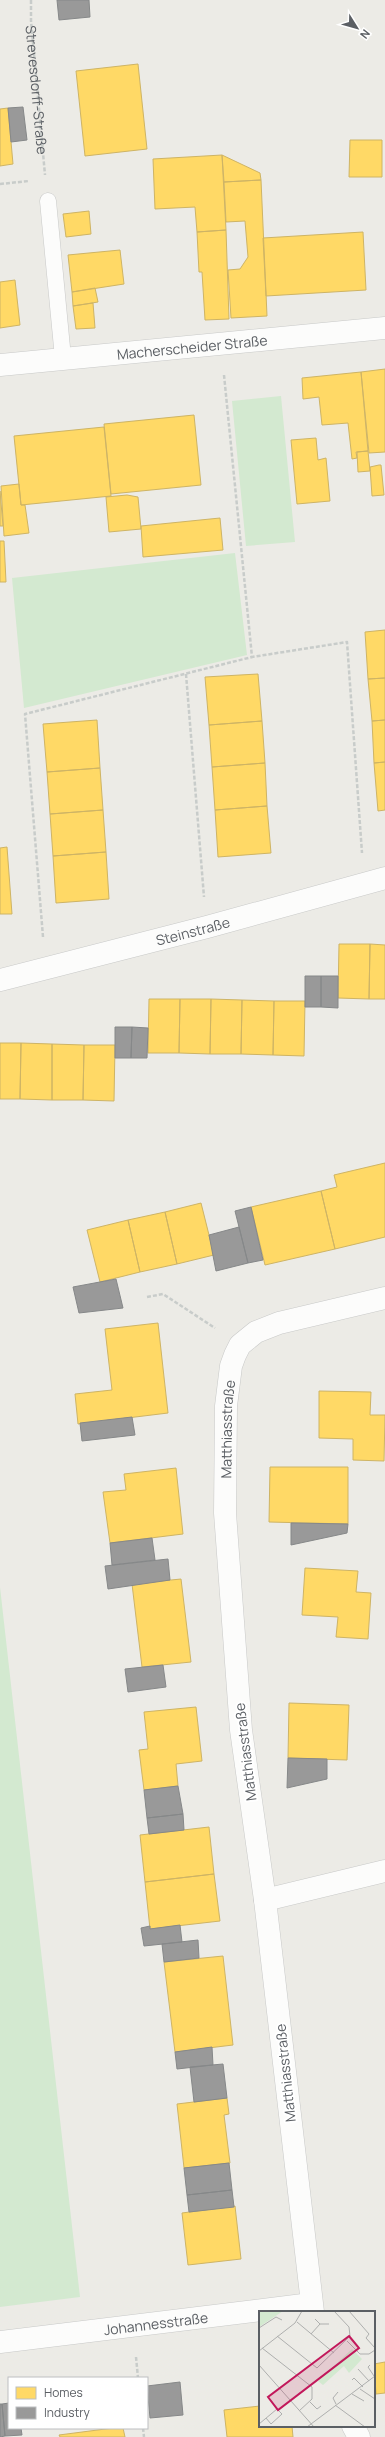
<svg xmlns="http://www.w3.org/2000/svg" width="385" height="2437" font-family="Manrope,sans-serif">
	<rect width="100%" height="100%" fill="#ecebe6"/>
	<!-- green -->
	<path fill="#d3e9d0" d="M281,396l14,146 -49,4 -14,-145z
		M235,553l12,102 -223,53 -12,-130z
		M0,1587l80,710 -80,10z"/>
	<!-- homes -->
	<path fill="#ffd966" stroke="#ceb465" d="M138,64l9,85 -62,7 -9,-85z
		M8,108l5,56 -13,2v-57z
		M350,140h32v37h-33z
		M222,155l4,75 -29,2 -2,-25 -40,2 -2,-50z
		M222,155l38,18 1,7 -37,2z
		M261,180l6,136 -36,2 -3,-48 12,-1 8,-12 -3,-36 -19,1 -2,-40z
		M89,211l2,23 -25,3 -3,-23z
		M226,230l3,89 -24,1 -3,-48h-3l-2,-40z
		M363,232l3,58 -100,6 -3,-58z
		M120,250l4,34 -52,8 -4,-37z
		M15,280l5,45 -20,3v-46z
		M95,288l3,14 -25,4 -1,-14z
		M93,303l2,25 -19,1 -3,-23z
		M385,369v83l-16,1 -8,-81z
		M361,372l7,79 -12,1 1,6 -5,1 -4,-36 -26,2 -3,-28 -16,2 -1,-21z
		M194,415l7,70 -90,9 -7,-70z
		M104,427l7,69 -90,9 -7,-69z
		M316,438l2,22 8,-2 4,43 -33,3 -6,-64z
		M368,451l2,20 -12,1 -1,-20z
		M379,465h2l3,30 -12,1 -2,-29z
		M19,484l2,21h4l4,28 -25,3 -3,-50z
		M0,491l3,35h-3z
		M127,495l11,2 3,32 -32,3 -3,-35z
		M220,518l3,32 -80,7 -2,-31z
		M0,541h4l2,41h-6z
		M385,630v48l-17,1 -3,-47z
		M258,674l4,47 -53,4 -4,-48z
		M385,678v42l-13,1 -4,-42z
		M97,720l3,48 -53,4 -4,-48z
		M385,720v42l-11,1 -2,-42z
		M262,721l3,42 -53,4 -3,-42z
		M385,762v48l-7,1 -4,-48z
		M265,763l2,43 -52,4 -3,-43z
		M100,768l3,42 -53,4 -3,-42z
		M267,806l4,47 -53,4 -3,-47z
		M103,810l3,42 -53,4 -3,-42z
		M7,847l5,67h-12v-66z
		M106,852l3,47 -53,4 -3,-47z
		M339,944h31l-1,55 -31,-1z
		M370,944l15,1v54h-16z
		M149,999h31l-1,54h-31z
		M180,999h31l-1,55 -31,-1z
		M211,999l31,1 -1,54h-31z
		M242,1000l32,1 -1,54 -32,-1z
		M274,1001h31l-1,55 -31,-1z
		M0,1043h21l-1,56h-20z
		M21,1043l31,1v56l-32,-1z
		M52,1044l32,1 -1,55h-31z
		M84,1045h31l-1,56 -31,-1z
		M385,1163v74l-50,12 -14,-58 16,-4 -3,-12z
		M321,1191l14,58 -70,16 -14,-58z
		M201,1203l13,52 -37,9 -12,-52z
		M165,1212l12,52 -37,8 -12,-52z
		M128,1220l12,52 -40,10 -13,-52z
		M158,1323l10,90 -90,11 -3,-30 37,-4 -7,-61z
		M319,1391l52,1 -1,23h15l-1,46 -31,-1v-21l-34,-1z
		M270,1467h78v57l-79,-2z
		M176,1468l7,66 -73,9 -7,-51 23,-2 -2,-16z
		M305,1568l53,3 -2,21 15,1 -3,46 -32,-2 2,-20 -36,-2z
		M181,1579l10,83 -49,5 -10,-83z
		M289,1703l60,2 -2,55 -59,-2z
		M196,1707l6,54 -26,3 2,22 -34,4 -5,-40 9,-1 -4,-37z
		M209,1827l5,47 -69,8 -5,-47z
		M214,1874l6,47 -70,8 -5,-47z
		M223,1956l10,89 -58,7 -11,-90z
		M227,2098l2,16 -5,1 6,48 -46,5 -7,-64z
		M235,2206l6,53 -53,6 -6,-52z
		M385,2362v31l-9,1 -2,-30z
		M260,2406v20h32l1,11h-66l-3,-27z
		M113,2428h10l2,9h-65l-1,-2z"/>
	<!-- industry -->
	<path fill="#999" stroke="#868889" d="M57,0h32l1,17 -31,3z
		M23,107l4,33 -16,2 -3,-34z
		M305,976h16v31h-16z
		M321,976h17v32l-17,-1z
		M115,1027h17l-1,31h-16z
		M132,1027l16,1 -1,30h-16z
		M251,1207l12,53 -15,3 -13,-52z
		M239,1227l9,36 -32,8 -7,-36z
		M116,1279l7,29 -44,5 -6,-26z
		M132,1417l3,18 -53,6 -2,-18z
		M291,1523l57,1 -1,9 -56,12z
		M152,1538l3,22 -43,5 -2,-22z
		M168,1559l2,21 -62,9 -3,-23z
		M163,1665l3,22 -38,5 -3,-23z
		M288,1758l39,1v20l-40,9z
		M178,1786l5,28 -36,4 -3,-28z
		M183,1814l1,16 -35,4 -2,-16z
		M180,1925l2,17 -38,4 -3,-18 9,-2v3z
		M198,1940l1,18 -35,4 -2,-18z
		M212,2047l1,18 -36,4 -2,-17z
		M223,2064l4,34 -33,4 -4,-35z
		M229,2163l3,27 -45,5 -3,-27z
		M232,2190l2,17 -45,5 -2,-17z
		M180,2382l3,33 -33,3 -3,-32z
		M9,2403v25h12l1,7 -17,1 -3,-32z
		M0,2404h2l3,32 -5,1z"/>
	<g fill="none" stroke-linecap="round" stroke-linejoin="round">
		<!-- service casing -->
		<g stroke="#c8c9c8" stroke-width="17">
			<path id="service" d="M48,201l15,157"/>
		</g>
		<!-- minor casing -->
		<g stroke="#c8c9c8" stroke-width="23">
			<g id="minor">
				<path id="s2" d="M0,980l207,-53 178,-49"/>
				<path d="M265,1900l120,-29"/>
				<path id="s3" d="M313,2312l-48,-412 -24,-170 -16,-217 1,-107 5,-40 4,-11 5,-10 16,-13 23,-9 106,-25"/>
				<path id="s4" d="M0,2342l311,-38"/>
				<path d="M353,2426l6,11"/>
			</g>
		</g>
		<!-- tertiary casing -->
		<g stroke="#c8c9c8" stroke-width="23">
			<g id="tertiary">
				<path id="s5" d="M0,365l385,-37"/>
			</g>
		</g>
		<!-- path -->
		<g stroke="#c8ccca" stroke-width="2.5" stroke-dasharray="4 2" stroke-linecap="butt">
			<path id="s1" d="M31,0v21l14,154"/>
			<path d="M0,184l29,-3"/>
			<path d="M224,375l28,282 95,-15 15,211"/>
			<path d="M186,674l18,223"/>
			<path d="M43,937l-18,-223 227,-57"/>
			<path d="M147,1297l16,-3 52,34"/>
			<path d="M136,2357l2,21"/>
			<path d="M143,2428l1,9"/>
		</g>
		<!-- service -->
		<use href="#service" stroke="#fcfcfb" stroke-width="16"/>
		<!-- minor -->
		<use href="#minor" stroke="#fcfcfb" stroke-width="22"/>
		<!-- tertiary -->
		<use href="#tertiary" stroke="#fcfcfb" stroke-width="22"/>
	</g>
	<g text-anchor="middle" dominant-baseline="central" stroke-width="4" stroke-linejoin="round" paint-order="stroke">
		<!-- street labels -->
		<g font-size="14" fill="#5b5f64" stroke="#fff">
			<text stroke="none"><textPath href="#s1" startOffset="90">Strevesdorff-Straße</textPath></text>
			<text stroke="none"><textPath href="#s5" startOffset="193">Macherscheider Straße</textPath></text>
			<text stroke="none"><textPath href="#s2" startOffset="199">Steinstraße</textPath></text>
			<text stroke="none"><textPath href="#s3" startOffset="888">Matthiasstraße</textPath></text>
			<text transform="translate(245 1752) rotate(-97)">Matthiasstraße</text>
			<text transform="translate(285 2073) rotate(-96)">Matthiasstraße</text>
			<text stroke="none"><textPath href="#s4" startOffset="157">Johannesstraße</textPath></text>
		</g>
	</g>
	<!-- overview -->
	<g transform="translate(259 2311)">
		<rect width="116" height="116" fill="#ecebe6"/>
		<path d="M0,0h24l-24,16zM93,38l10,10 -13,14 -5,-7 -21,19 -5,-4z" fill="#d3e9d0"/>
		<path fill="none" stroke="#aeafae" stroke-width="1" d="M90,0l20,23 -3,4 9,10M56,8l5,5h9M38,11l37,31M0,17l17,-11 6,3M52,23l9,-10M18,25l40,32 33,-32 -1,-9 -15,-16M88,30l13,13h9l6,-4M3,37l50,39v12l-13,12M0,40l36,-28 7,-12M0,54l55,62M111,54l-2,2 6,9M99,58l11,12M93,69l2,-2 9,9M101,78l15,10M93,83l12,7M51,91l7,7 4,-3M77,93l-3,-6 5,-6M76,94l30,22M0,113l18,-15 5,5 -11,10 -5,-6M48,116l68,-51"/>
		<path fill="#c2185b" fill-opacity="0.15" stroke="#c2185b" stroke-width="2" d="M90,25l10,12 -81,62 -10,-13z"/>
		<rect width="116" height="116" fill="none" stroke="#5b5f64" stroke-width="2"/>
	</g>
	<!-- legend -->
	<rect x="8" y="2377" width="140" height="52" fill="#ffffff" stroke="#bdbfc1"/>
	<rect x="16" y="2387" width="20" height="12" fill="#ffd966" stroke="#bdbfc1"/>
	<text x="44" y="2397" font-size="12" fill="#5b5f64">Homes</text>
	<rect x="16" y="2407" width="20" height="12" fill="#999999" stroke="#bdbfc1"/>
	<text x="44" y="2417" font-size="12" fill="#5b5f64">Industry</text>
	<!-- north arrow -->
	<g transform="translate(357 28) rotate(127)" stroke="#ffffff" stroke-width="3" paint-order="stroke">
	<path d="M0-3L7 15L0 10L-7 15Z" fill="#5b5f64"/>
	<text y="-6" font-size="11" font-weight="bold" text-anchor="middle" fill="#5b5f64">N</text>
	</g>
</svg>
